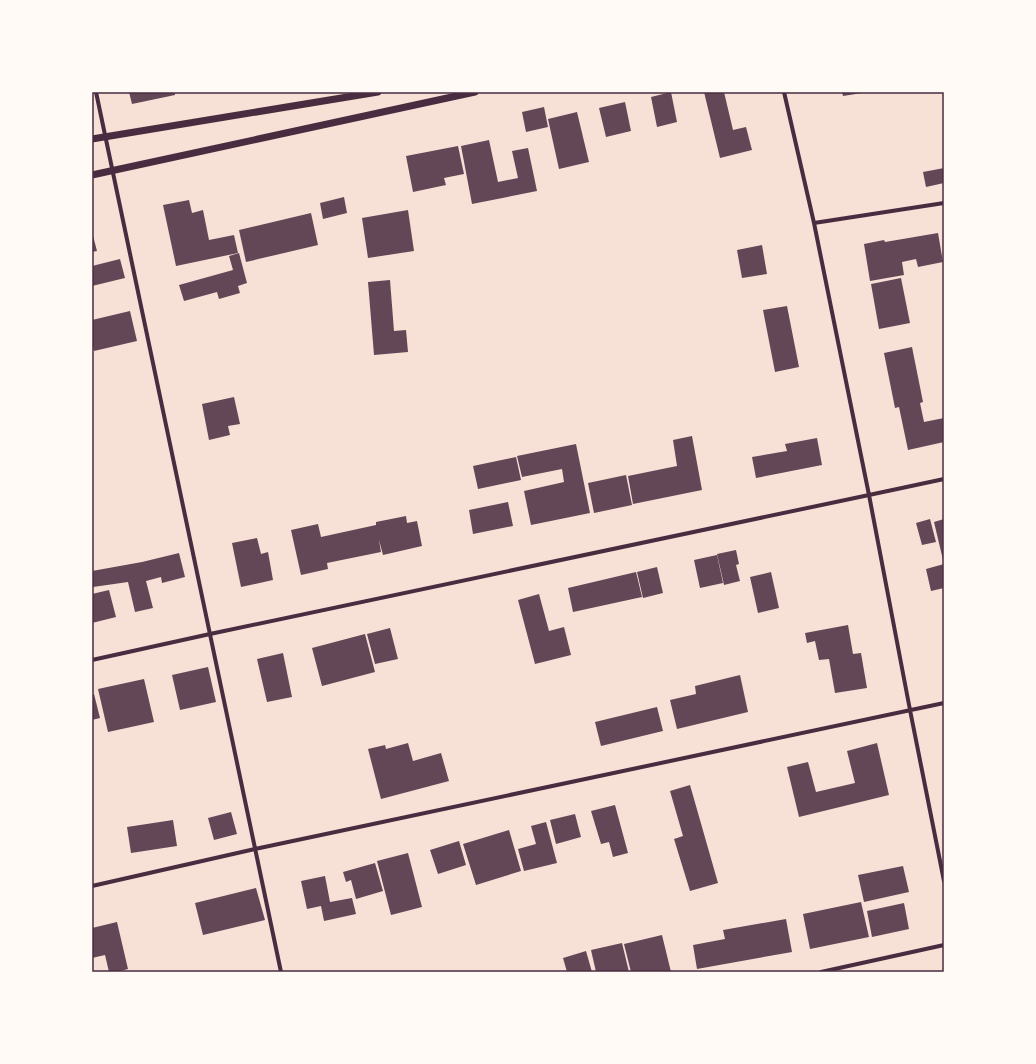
<svg xmlns="http://www.w3.org/2000/svg" width="1036" height="1064" font-family="'PT Sans Narrow',sans-serif">
	<rect width="100%" height="100%" fill="#f7e1d7"/>
	<!-- building -->
	<path fill="#644757" d="M129,92h46v3l-43,9z
		M671,92l6,30 -20,5 -6,-30z
		M704,92h20l9,38 13,-3 6,23 -32,8z
		M842,92h20v1l-19,3z
		M625,102l6,29 -25,6 -7,-29z
		M544,107l4,20 -22,5 -4,-20z
		M577,112l12,50 -30,7 -11,-50z
		M489,140l9,42 20,-4 -6,-27 16,-3 9,43 -65,13 -11,-58z
		M458,146l6,28 -20,4 2,7 -33,7 -7,-36z
		M944,168v15l-18,4 -3,-15z
		M344,197l3,16 -24,6 -3,-16z
		M189,200l3,13 11,-3 6,30 25,-5 4,18 -62,13 -13,-61z
		M408,210l6,41 -46,7 -6,-40z
		M311,213l7,32 -72,17 -7,-32z
		M92,232l5,19 -5,1z
		M938,233l5,29 -25,5 -2,-8 -14,3 2,13 -34,6 -6,-37 20,-4 1,2z
		M762,245l5,29 -25,4 -5,-28z
		M239,253l8,30 -9,3 2,7 -21,6 -2,-7 -33,9 -5,-16 54,-15 -4,-14z
		M120,259l5,19 -33,8v-20z
		M901,278l9,45 -31,6 -8,-45z
		M390,280l4,51 12,-1 2,22 -34,3 -6,-73z
		M787,306l12,61 -24,5 -12,-62z
		M130,311l7,30 -43,10 -2,-8v-23z
		M912,347l11,55 -3,1 4,19 20,-4v24l-36,8 -9,-43 -4,1 -11,-55z
		M234,397l6,27 -12,2 2,9 -21,5 -7,-36z
		M692,436l10,54 -69,14 -5,-28 49,-10 -4,-26z
		M817,438l5,27 -66,13 -4,-21 35,-6 -2,-7z
		M576,444l14,69 -59,12 -7,-34 40,-9 -2,-13 -40,8 -5,-21z
		M516,457l5,23 -43,9 -5,-23z
		M626,475l6,30 -38,8 -6,-30z
		M508,502l5,24 -40,8 -4,-24z
		M406,516l1,7 10,-2 5,25 -39,9 -4,-15 2,12 -54,11 1,6 -27,6 -10,-45 27,-6 3,13 55,-12v-3z
		M930,519l6,23 -14,3 -6,-22z
		M944,519v40l-1,1 -9,-38z
		M257,538l4,16 7,-2 5,28 -32,7 -9,-44z
		M736,550l3,14 -3,1 4,16 -16,4 -7,-31z
		M179,553l6,24 -23,6 -1,-6 -15,4 7,27 -18,4 -7,-30 -35,5 -1,-16 50,-9z
		M717,555l6,28 -23,5 -6,-28z
		M944,564v24l-13,3 -5,-22z
		M657,567l6,26 -20,5 -6,-26z
		M636,572l6,25 -69,15 -5,-24z
		M771,572l8,36 -21,5 -8,-36z
		M109,590l7,27 -24,6v-29z
		M539,594l10,37 15,-4 7,28 -36,9 -17,-64z
		M848,625l5,29 8,-1 6,35 -32,5 -6,-34 -10,1 -4,-19 -8,2 -2,-10z
		M390,628l8,31 -23,5 -8,-30z
		M365,634l10,38 -53,14 -10,-38z
		M283,653l9,44 -25,5 -10,-43z
		M208,667l8,35 -36,8 -8,-35z
		M740,675l8,37 -71,17 -7,-29 26,-6 -1,-8z
		M144,679l10,43 -46,10 -10,-43z
		M92,694h2l6,24 -8,2z
		M657,707l6,24 -62,15 -6,-24z
		M408,743l5,18 28,-8 8,28 -68,18 -13,-50 17,-4 1,4z
		M877,743l12,52 -90,22 -12,-50 21,-5 8,30 39,-9 -8,-32z
		M690,785l28,98 -28,8 -16,-52 9,-3 -13,-45z
		M615,805l13,48 -15,4 -4,-15 -8,2 -10,-33z
		M231,812l6,22 -23,6 -6,-22z
		M575,814l6,23 -25,7 -6,-24z
		M173,820l4,26 -46,7 -4,-26z
		M546,822l11,41 -33,8 -6,-22 18,-5 -5,-18z
		M509,830l12,41 -45,14 -13,-41z
		M459,841l7,24 -28,9 -8,-24z
		M408,853l14,54 -31,8 -14,-54z
		M375,863l8,28 -27,8 -5,-19 -5,2 -3,-10z
		M903,866l6,26 -45,10 -6,-27z
		M325,876l5,26 22,-4 4,16 -32,7 -3,-15 -14,3 -6,-28z
		M256,888l9,32 -62,15 -8,-32z
		M861,902l8,35 -59,12 -7,-35z
		M904,903l5,26 -37,8 -5,-26z
		M786,919l6,33 -95,17 -4,-24 32,-6 -2,-9z
		M117,922l11,47 -11,3h-8l-4,-17 -13,3v-30z
		M662,935l9,37h-40l-7,-28z
		M622,943l7,29h-33l-5,-22z
		M586,951l6,21h-25l-4,-14z"/>
	<g fill="none" stroke-linecap="round" stroke-linejoin="round">
		<!-- minor -->
		<path stroke="#4a2c40" stroke-width="4" d="M96,92l185,880
			M784,92l30,131 55,272 41,215 34,171
			M814,223l130,-20
			M92,660l118,-26 659,-139 75,-16
			M92,886l163,-37 689,-146
			M821,972l123,-27"/>
		<!-- tertiary -->
		<path stroke="#4a2c40" stroke-width="7" d="M92,139l286,-47
			M92,175l383,-83"/>
	</g>
	<!-- border -->
	<rect width="1036" height="1064" fill="none" stroke="#fffaf5" stroke-width="186"/>
	<rect x="93" y="93" width="850" height="878" fill="none" stroke="#4a2c40" stroke-width="1.5"/>
</svg>
